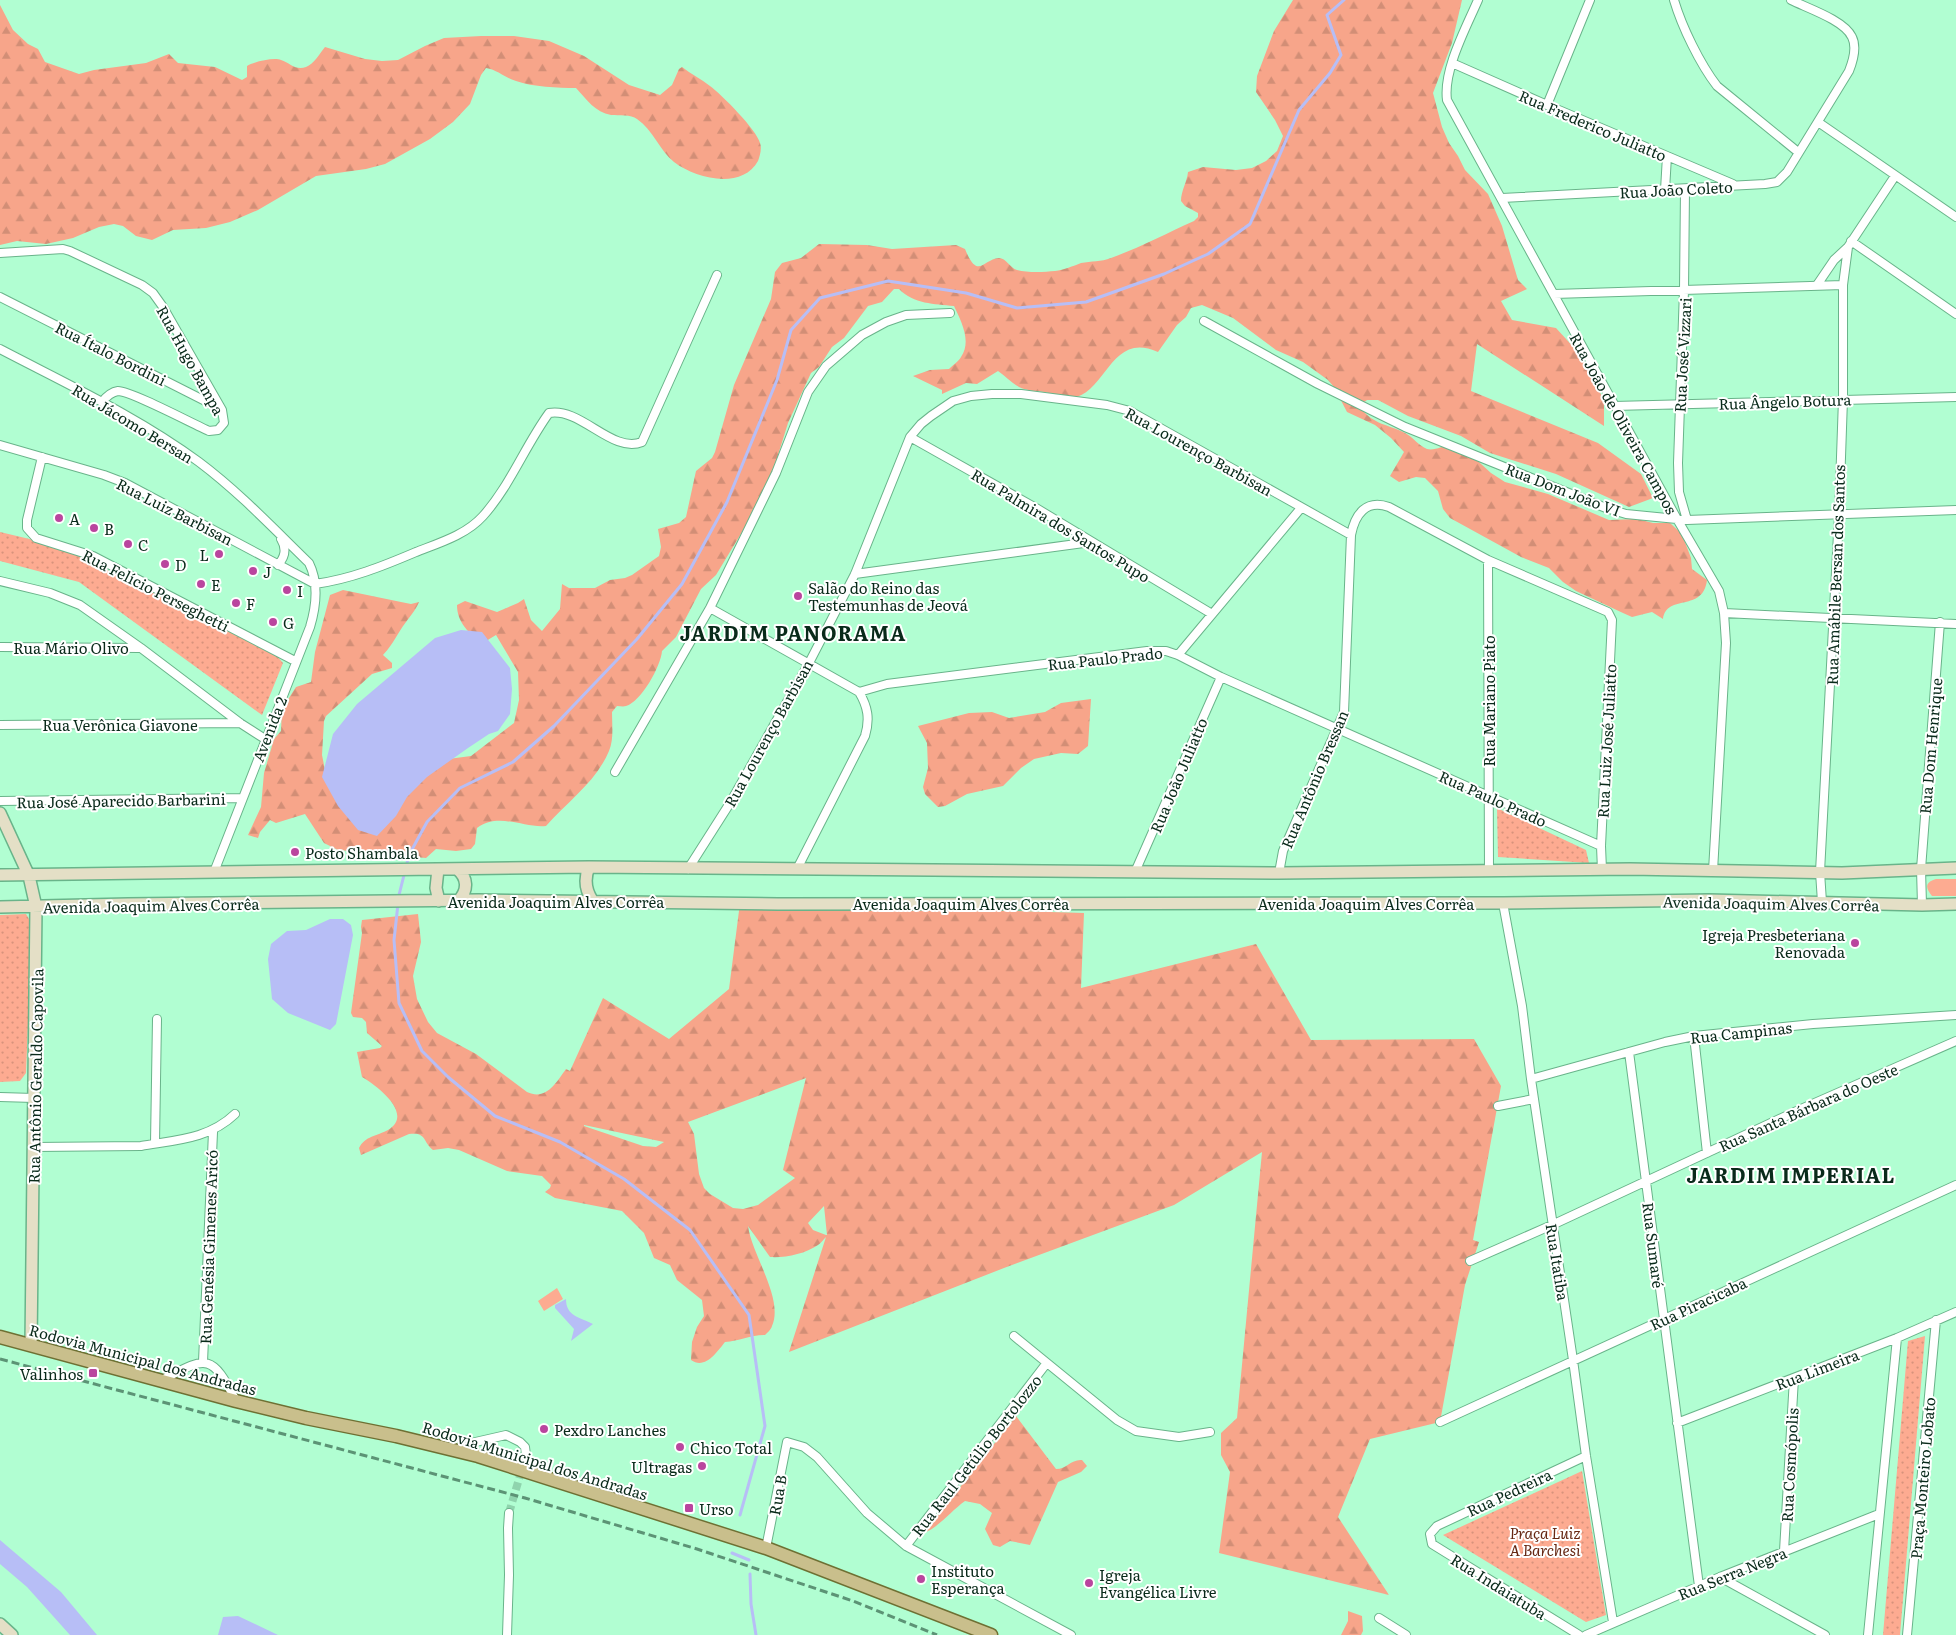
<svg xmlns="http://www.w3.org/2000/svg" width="1956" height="1635" font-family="Literata,serif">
	<defs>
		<pattern id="forest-firs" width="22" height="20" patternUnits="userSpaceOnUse" patternTransform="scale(1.25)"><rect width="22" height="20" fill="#f7a58a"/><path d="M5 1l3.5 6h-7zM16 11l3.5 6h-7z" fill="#d28e76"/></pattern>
		<pattern id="park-dots" width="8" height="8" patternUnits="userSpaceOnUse" patternTransform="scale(1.25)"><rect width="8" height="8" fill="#fdab91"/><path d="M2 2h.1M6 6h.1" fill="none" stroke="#d8937c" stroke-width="1.8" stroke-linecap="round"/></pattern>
	</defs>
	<rect width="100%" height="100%" fill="#b1fed2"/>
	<!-- grass -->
	<path fill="#fdab91" d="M1936,879h20v17h-24c-7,-8 -7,-14 4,-17z
		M557,1288l6,11 -19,12 -6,-10z"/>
	<!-- forest -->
	<path fill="url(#forest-firs)" fill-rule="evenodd" d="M1293,0h169l-10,43 -19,50 9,34 7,16 9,13 7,14 23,24 14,32 16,54 9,9 -26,12 11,19 44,8 22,24 26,48v26l-127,-82 -6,47 127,52 43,31 12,24 -24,9 -73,-33 -66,-21 -29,-17 -53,-20 -30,-16h-11l-4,3 -1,6c10,15 28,16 43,24 8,4 14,13 22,16 7,2 17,-3 23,-5l20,10 21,19 14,9 43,12 61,26 28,-1 16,4h17l12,11 9,24 1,11 15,11c-4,33 -40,13 -44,39l-11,-7 -20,5 -9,-4 -47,-22 -13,-9 -14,-14 -28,-11 -71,-39 -7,-9 -5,-18 -13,-13 -9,-1 -17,5 -9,-6 14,-24 -13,-14 -16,-13 -28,-13 -13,-25 -6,-7 -25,-18 -27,-12 -43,-32 -31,-13 -11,3 -5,9 -9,8 -19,27c-48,-22 -51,42 -87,46 -7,1 -18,-4 -26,-6 -7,-1 -19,-1 -26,-5 -7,-4 -14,-11 -21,-16l-21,13 -11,-1 -24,11v-4l-29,-14 17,-6 19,-1c4,-4 10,-8 12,-12 11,-16 0,-36 -7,-51 -20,-2 -40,-2 -55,-17h-5l-12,13 -14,4 -24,32 -12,9 -13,20 -8,6 -23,50 -14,45 -15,36 -43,71 -15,14 -25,48 -14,14c-1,15 -21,51 -36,55 -3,1 -6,0 -9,0l-5,6c0,13 2,27 -3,39 -13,31 -41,50 -63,75 -24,2 -47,-14 -69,2l-2,16 -4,5 -15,2 -20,-2 -10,9 -88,-8 -14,-7 -19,-29 -29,9 -6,-3 -10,12 -2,6 -10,-3 13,-28 3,-34 10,-34 7,-8 1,-22 14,-22 15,-5 4,-30 15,-57 13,-5 58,12 10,2 8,-2c-4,9 -8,13 -13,20 -9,12 -12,21 -23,33l9,8v5l-20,6 -46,42 -2,5 -2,34 4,20 145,-19 43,-33 5,-23 -1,-28 -22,-37 -15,9c-12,-12 -24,-21 -24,-39l8,-4 32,11 21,-9 6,-4 7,21 11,11 18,-22 2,-25 7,4h26l15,-8 15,-2 7,-3 27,-19 2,-9 -3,-18 21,-6 7,-6 10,-46 16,-13 3,-6 19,-67 37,-86 4,-27 7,-9 19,-5 18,-14 48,1 25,4 64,-4 9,4c13,32 18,10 34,9 7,0 11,10 18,12 11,3 28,2 38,1 9,-1 18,-5 26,-8 10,-2 20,-1 30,-5 28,-10 56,-25 83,-37l4,-4v-4l-13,-7 -4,-5c0,-10 6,-19 7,-29l15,-5 33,3 16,-2 14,-7 11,-10 6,-15 -8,-16 -19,-28 1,-16 17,-45z
		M0,5l13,25 15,14 10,5 7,13 34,12 15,-4 52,-7 23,-9 9,9 37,4 27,13 5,-3v-11c6,-4 27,-9 34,-6 9,3 15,11 25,7 8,-3 14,-14 19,-20l40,12 17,2 16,-1 27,-14 19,-8 37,-2h33l35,5 35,15 45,29 31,10 12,-10 7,-16 3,-2c9,7 19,12 28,19 11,8 47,44 50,57 2,5 0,13 -2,18 -16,29 -62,18 -84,1 -14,-11 -21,-32 -37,-43 -6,-5 -18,-3 -26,-4 -16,-3 -24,-15 -35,-27 -18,0 -43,-1 -60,-7 -11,-3 -18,-11 -30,-13l-5,7 -11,29 -17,18 -23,17 -45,25 -19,5 -50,7 -58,34 -28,12 -24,6 -33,2 -21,10 -16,-4 -13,-10 -9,-2 -15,3 -26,11 -27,6 -29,-3 -17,4z
		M1091,699l-3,47 -10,8 -17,-1 -27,6 -13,9 -18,18 -36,8 -22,12 -7,1 -13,-13 -2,-7 5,-19 -1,-25 -9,-17 51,-13 23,-1 17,6 36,-6 16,-9z
		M740,903l344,10 -3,75 175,-44 55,96 163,-1 27,47 -28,154 6,2 -14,43 -25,137 -70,17 -32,78 51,78 -170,-42 11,-81 -9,-17v-22l16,-15 25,-266 -88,53 -170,63 -215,84 37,-115c-2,2 -5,6 -8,8 -13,9 -33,13 -48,12l-22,-31c4,29 36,73 24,100 -1,4 -5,7 -7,9 -14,0 -26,6 -40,7 -8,10 -20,28 -34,18l1,-18 5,-15 7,-11 -2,-16 -25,-20 -7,-15 -16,-7 -10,-25 -22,-22 -67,-13 -10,-6 5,-4 1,-3 -9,-9 -35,-5 -48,-21 -11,-2 -15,2c-11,-9 -6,-18 -24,-16l-48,21 -2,-7c6,-12 18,-12 29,-18 27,-16 -12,-45 -26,-53l-5,-25 23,-4 2,-2 -15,-13 -1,-11 -4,-4 -9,-1 -2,-4 11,-80 -1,-6 1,-7 56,-6 3,28 -8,34 4,23 11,23 9,11 39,21 51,38c19,9 29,-9 39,-23l4,2 33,-73 66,41 60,-50zM806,1078l-23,92 12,8 -37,27 -15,4 -10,-1 -23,-14 -6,-6 -5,-14 -5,-40 -6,-12zM584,1126v-1l80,17 -8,5 -13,-1zM824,1206l3,29h-1l-13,-5 -5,-7z
		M1016,1416l40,53c11,0 15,-10 26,-9l5,6 -6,6 -23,10 -28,63 -20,-4 -10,6 -7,-2 -8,-16 7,-16 -12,-9 -15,-3c-14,10 -26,26 -41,32z
		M1348,1611l14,5 1,15 -2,4h-20l7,-14z"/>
	<!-- park -->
	<path fill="url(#park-dots)" d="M0,532l59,14 215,107 9,10 -21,52 -183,-133 -79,-21z
		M1497,808l89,42 3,13 -91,-6z
		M26,914l6,10 -6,149 -6,8 -20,1v-167z
		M1925,1336l-25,299h-17l25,-294z
		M1582,1471l24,144 -20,7 -143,-87z"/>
	<!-- water -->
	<path fill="#b7bef6" d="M461,630l21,2 28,36 2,21 -2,25 -12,17 -9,3 -21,14 -41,29 -20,20 -11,19 -19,20 -19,-6 -20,-24 -16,-29 11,-43 24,-30 78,-66z
		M330,919h13l8,6 2,10 -17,89 -6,6 -42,-17 -16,-14 -4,-40 3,-15 16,-13 19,-1z
		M566,1299c0,17 13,18 27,25l-22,17 3,-12 -19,-21v-3z
		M0,1540l61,52 36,43h-27l-43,-48 -27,-23z
		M238,1616l40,19h-60l5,-18z"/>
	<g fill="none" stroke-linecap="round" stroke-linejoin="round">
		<!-- stream -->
		<path stroke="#b7bef6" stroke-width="3" d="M740,1515l25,-89 -16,-111 -59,-85 -66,-51 -64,-37 -65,-26 -47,-39 -26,-26 -23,-48 -5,-63 5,-45 10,-40 18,-33 33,-34 53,-26 41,-36 83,-87 45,-55 45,-82 50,-122 14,-50 29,-32 68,-17 78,12 51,15 69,-6 78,-28 44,-20 42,-30 49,-114 31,-37 11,-18 -14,-40 17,-15
			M732,1553l17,7
			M750,1574l1,30 5,31"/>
		<!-- street-tunnel -->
		<path stroke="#8fd4ad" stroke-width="8" stroke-dasharray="8 4" stroke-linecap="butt" d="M509,1513l17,-58"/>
		<!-- street casing -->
		<g stroke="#69b48a" stroke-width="10">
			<path id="street" d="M1478,0c-12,28 -35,70 -31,100l230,419 42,72 5,22 2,30 -13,228
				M1674,0c8,27 26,64 43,86l81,66
				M1452,63l95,42 186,79
				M1547,105l43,-105
				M1818,122l138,95
				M1685,189l-1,101 -6,173 1,29 8,28
				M1665,190l2,-34
				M1502,198l263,-14 12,-2 10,-10 62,-101c4,-10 8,-24 3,-34 -8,-17 -45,-29 -61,-37
				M1851,241l105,73
				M0,253l63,-4 7,2 72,34 11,8 10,14 59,103 2,13 -6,7 -9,1c-16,-7 -78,-40 -91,-40 -7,1 -12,6 -16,11
				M1817,285l17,-25 14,-13
				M1554,294l289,-9
				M0,297l221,112
				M1204,321l114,63 87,43 201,81 20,6 61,6 269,-10
				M0,349c67,35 138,68 199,113 40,30 75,67 110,101 10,20 7,44 1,64l-96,245
				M1614,406l342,-9
				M910,437l126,71 176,106
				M0,445l104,30 21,8 190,101
				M42,457l-15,63v8l9,10 57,18 202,105
				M1488,560l1,312
				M278,565c7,-8 9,-16 3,-26
				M855,574l236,-32
				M0,581l50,12 30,12 61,43 99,75 25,16
				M315,584c36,-5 68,-18 101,-32 23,-9 50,-17 67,-36 27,-30 42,-70 66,-103 32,-6 63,41 93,29l75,-167
				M710,608l149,84 28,-8 260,-33h19l12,4 43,22 380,169
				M1724,613l232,11
				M0,647l140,1
				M1178,655l123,-147
				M0,725l240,-2
				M615,772l95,-164 66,-135 32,-81 18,-26 36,-31 24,-13 20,-7 44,-2
				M0,801l242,-3
				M688,869l42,-66 79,-140 46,-89 55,-137 11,-13 10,-8 22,-15 18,-5 21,-2h29l86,11 23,6 221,124
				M797,869l68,-133c5,-17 3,-29 -6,-44
				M1135,872l86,-195
				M1279,873l4,-22 61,-139 7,-177c4,-21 15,-36 38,-28l99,53 120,52 4,8 -11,226 1,24
				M1822,902l-2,-30 19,-357 4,-116v-114l5,-38 47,-71
				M1503,903l19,103 9,73 42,281 13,96 27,166
				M1922,905l-1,-36 19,-247
				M1694,1036l13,117
				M1629,1052l70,534
				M1531,1079l134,-37 29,-6 119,-12 143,-9
				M0,1097l34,1
				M1498,1106l36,-7
				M155,1143l2,-124
				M34,1147l107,-1c35,-6 68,-7 94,-32
				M1470,1261l82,-36 249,-116 155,-68
				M1014,1336l103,84 19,11 43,6 31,-5
				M203,1362l10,-230
				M160,1381c46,-24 51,-30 76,20
				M1440,1422l516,-237
				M1677,1423l220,-85 59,-26
				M461,1452l10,-9 35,-8 14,7 5,5 1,8
				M906,1546l140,-182
				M766,1548l21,-106 17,5 13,10 50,56 39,33 165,89
				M1784,1551l10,-173
				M1720,1577l105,58
				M1379,1618l27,17
				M507,1635l2,-60 -1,-47 1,-15
				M1579,1635l-147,-91 -2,-10 7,-8 149,-70
				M1586,1635l134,-58 159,-63
				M1868,1635l29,-297
				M1907,1635l29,-315"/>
		</g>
		<!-- secondary casing -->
		<g stroke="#69b48a" stroke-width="14">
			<path id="secondary" d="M0,813l29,63 7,31 -5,438
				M589,867c-5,12 -4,22 3,33
				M438,869l-2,19 3,13
				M457,869c11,9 11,21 2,31
				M0,875l589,-8 690,6 351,-4 212,4 114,-5
				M0,907l128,-3 351,-4 299,4 725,-1 206,-3 213,5 34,-1
				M0,1624l12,11"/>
		</g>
		<!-- primary casing -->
		<g stroke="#6e7033" stroke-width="15">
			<path id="primary" d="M0,1337l236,64 70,17 90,18 82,20 288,92 225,87"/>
		</g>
		<!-- street -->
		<use href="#street" stroke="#fff" stroke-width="8"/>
		<!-- secondary -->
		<use href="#secondary" stroke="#e4dfc6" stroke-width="11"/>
		<!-- primary -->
		<use href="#primary" stroke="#c9bf8c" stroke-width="12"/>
		<!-- rail -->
		<path stroke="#5c9375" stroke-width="3" stroke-dasharray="8 4" stroke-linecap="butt" d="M0,1359l525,139 172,51 156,52 84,34"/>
	</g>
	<!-- markers -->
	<g fill="#ba459e" stroke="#fff" stroke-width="2">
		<circle cx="59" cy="518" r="5"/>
		<circle cx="94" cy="528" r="5"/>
		<circle cx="128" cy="544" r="5"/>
		<circle cx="219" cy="554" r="5"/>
		<circle cx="165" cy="564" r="5"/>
		<circle cx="253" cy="571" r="5"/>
		<circle cx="201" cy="584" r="5"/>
		<circle cx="287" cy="590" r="5"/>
		<circle cx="798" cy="596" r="5"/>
		<circle cx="236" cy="603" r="5"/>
		<circle cx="273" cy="622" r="5"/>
		<circle cx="295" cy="852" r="5"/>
		<circle cx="1855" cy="943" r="5"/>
		<rect x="88" y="1368" width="10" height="10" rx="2.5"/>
		<circle cx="544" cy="1429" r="5"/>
		<circle cx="680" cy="1447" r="5"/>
		<circle cx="702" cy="1466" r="5"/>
		<rect x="684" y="1503" width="10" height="10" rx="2.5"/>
		<circle cx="921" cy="1579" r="5"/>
		<circle cx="1089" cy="1583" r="5"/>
	</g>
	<g text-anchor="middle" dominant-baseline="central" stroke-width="4" stroke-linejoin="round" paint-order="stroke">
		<!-- street labels -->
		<g font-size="15" fill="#092a1a" stroke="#fff">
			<text transform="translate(1593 125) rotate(23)">Rua Frederico Juliatto</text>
			<text transform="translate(1676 189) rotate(-3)">Rua João Coleto</text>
			<text transform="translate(111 353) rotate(27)">Rua Ítalo Bordini</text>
			<text transform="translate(1682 355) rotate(-87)">Rua José Vizzari</text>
			<text transform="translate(191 360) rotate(61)">Rua Hugo Bampa</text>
			<text transform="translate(1785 401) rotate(-2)">Rua Ângelo Botura</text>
			<text transform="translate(133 423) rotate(31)">Rua Jácomo Bersan</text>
			<text transform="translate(1624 423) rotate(61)">Rua João de Oliveira Campos</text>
			<text transform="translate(1199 451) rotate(29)">Rua Lourenço Barbisan</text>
			<text transform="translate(1563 489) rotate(21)">Rua Dom João VI</text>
			<text transform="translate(175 511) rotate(27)">Rua Luiz Barbisan</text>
			<text transform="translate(1061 525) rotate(31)">Rua Palmira dos Santos Pupo</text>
			<text transform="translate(1835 575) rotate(-88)">Rua Amábile Bersan dos Santos</text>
			<text transform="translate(156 590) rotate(27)">Rua Felício Perseghetti</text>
			<text x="71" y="647">Rua Mário Olivo</text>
			<text transform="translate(1105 658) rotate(-6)">Rua Paulo Prado</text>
			<text transform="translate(1488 701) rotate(-90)">Rua Mariano Piato</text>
			<text x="120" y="724">Rua Verônica Giavone</text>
			<text transform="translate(269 729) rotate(-69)">Avenida 2</text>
			<text transform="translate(768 733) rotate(-61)">Rua Lourenço Barbisan</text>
			<text transform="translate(1606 741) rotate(-87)">Rua Luiz José Juliatto</text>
			<text transform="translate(1930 746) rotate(-85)">Rua Dom Henrique</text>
			<text transform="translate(1178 775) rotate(-67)">Rua João Juliatto</text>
			<text transform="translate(1314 779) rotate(-67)">Rua Antônio Bressan</text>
			<text transform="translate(1493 798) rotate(24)">Rua Paulo Prado</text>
			<text transform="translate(121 800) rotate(-1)">Rua José Aparecido Barbarini</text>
			<text x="556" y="901">Avenida Joaquim Alves Corrêa</text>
			<text x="961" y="903">Avenida Joaquim Alves Corrêa</text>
			<text x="1366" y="903">Avenida Joaquim Alves Corrêa</text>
			<text transform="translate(1771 903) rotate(1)">Avenida Joaquim Alves Corrêa</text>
			<text transform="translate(151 905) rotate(-1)">Avenida Joaquim Alves Corrêa</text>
			<text transform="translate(1741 1032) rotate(-6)">Rua Campinas</text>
			<text transform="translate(35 1076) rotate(-89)">Rua Antônio Geraldo Capovila</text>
			<text transform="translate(1808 1107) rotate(-24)">Rua Santa Bárbara do Oeste</text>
			<text transform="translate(1654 1245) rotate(83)">Rua Sumaré</text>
			<text transform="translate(208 1247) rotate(-88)">Rua Genésia Gimenes Aricó</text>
			<text transform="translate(1558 1262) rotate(81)">Rua Itatiba</text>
			<text transform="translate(1698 1303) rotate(-25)">Rua Piracicaba</text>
			<text transform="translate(143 1359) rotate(15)">Rodovia Municipal dos Andradas</text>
			<text transform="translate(1817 1369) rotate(-21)">Rua Limeira</text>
			<text transform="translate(976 1455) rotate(-52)">Rua Raul Getúlio Bortolozzo</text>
			<text transform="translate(535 1460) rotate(17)">Rodovia Municipal dos Andradas</text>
			<text transform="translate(1789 1465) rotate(-87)">Rua Cosmópolis</text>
			<text transform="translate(1922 1478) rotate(-85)">Praça Monteiro Lobato</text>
			<text transform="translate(1509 1492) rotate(-25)">Rua Pedreira</text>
			<text transform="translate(777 1495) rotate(-80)">Rua B</text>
			<text transform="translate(1732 1573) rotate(-22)">Rua Serra Negra</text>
			<text transform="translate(1499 1586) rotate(32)">Rua Indaiatuba</text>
		</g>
		<!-- poi labels -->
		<g font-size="15" fill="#092a1a" stroke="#fff" text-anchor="start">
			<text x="69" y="518">A</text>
			<text x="104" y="528">B</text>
			<text x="138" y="544">C</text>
			<text x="209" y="554" text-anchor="end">L</text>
			<text x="175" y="564">D</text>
			<text x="263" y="571">J</text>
			<text x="211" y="584">E</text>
			<text x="808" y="587">Salão do Reino das<tspan x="808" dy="17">Testemunhas de Jeová</tspan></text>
			<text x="297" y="590">I</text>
			<text x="246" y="603">F</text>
			<text x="283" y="622">G</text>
			<text x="305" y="852">Posto Shambala</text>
			<text x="1845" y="934" text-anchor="end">Igreja Presbeteriana<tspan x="1845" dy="17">Renovada</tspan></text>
			<text x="83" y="1373" text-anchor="end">Valinhos</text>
			<text x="554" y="1429">Pexdro Lanches</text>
			<text x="690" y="1447">Chico Total</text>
			<text x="692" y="1466" text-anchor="end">Ultragas</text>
			<text x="699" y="1508">Urso</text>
			<text x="931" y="1570">Instituto<tspan x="931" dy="17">Esperança</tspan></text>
			<text x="1099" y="1574">Igreja<tspan x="1099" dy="17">Evangélica Livre</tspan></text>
		</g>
		<!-- park labels -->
		<g font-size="15" font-style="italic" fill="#662712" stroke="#fff">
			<text x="1545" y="1532">Praça Luiz<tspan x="1545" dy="17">A Barchesi</tspan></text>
		</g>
		<!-- district labels -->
		<g font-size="20" font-weight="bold" letter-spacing="1" fill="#092a1a" stroke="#fff">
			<text x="793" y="632">JARDIM PANORAMA</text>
			<text x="1791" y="1174">JARDIM IMPERIAL</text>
		</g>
	</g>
</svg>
